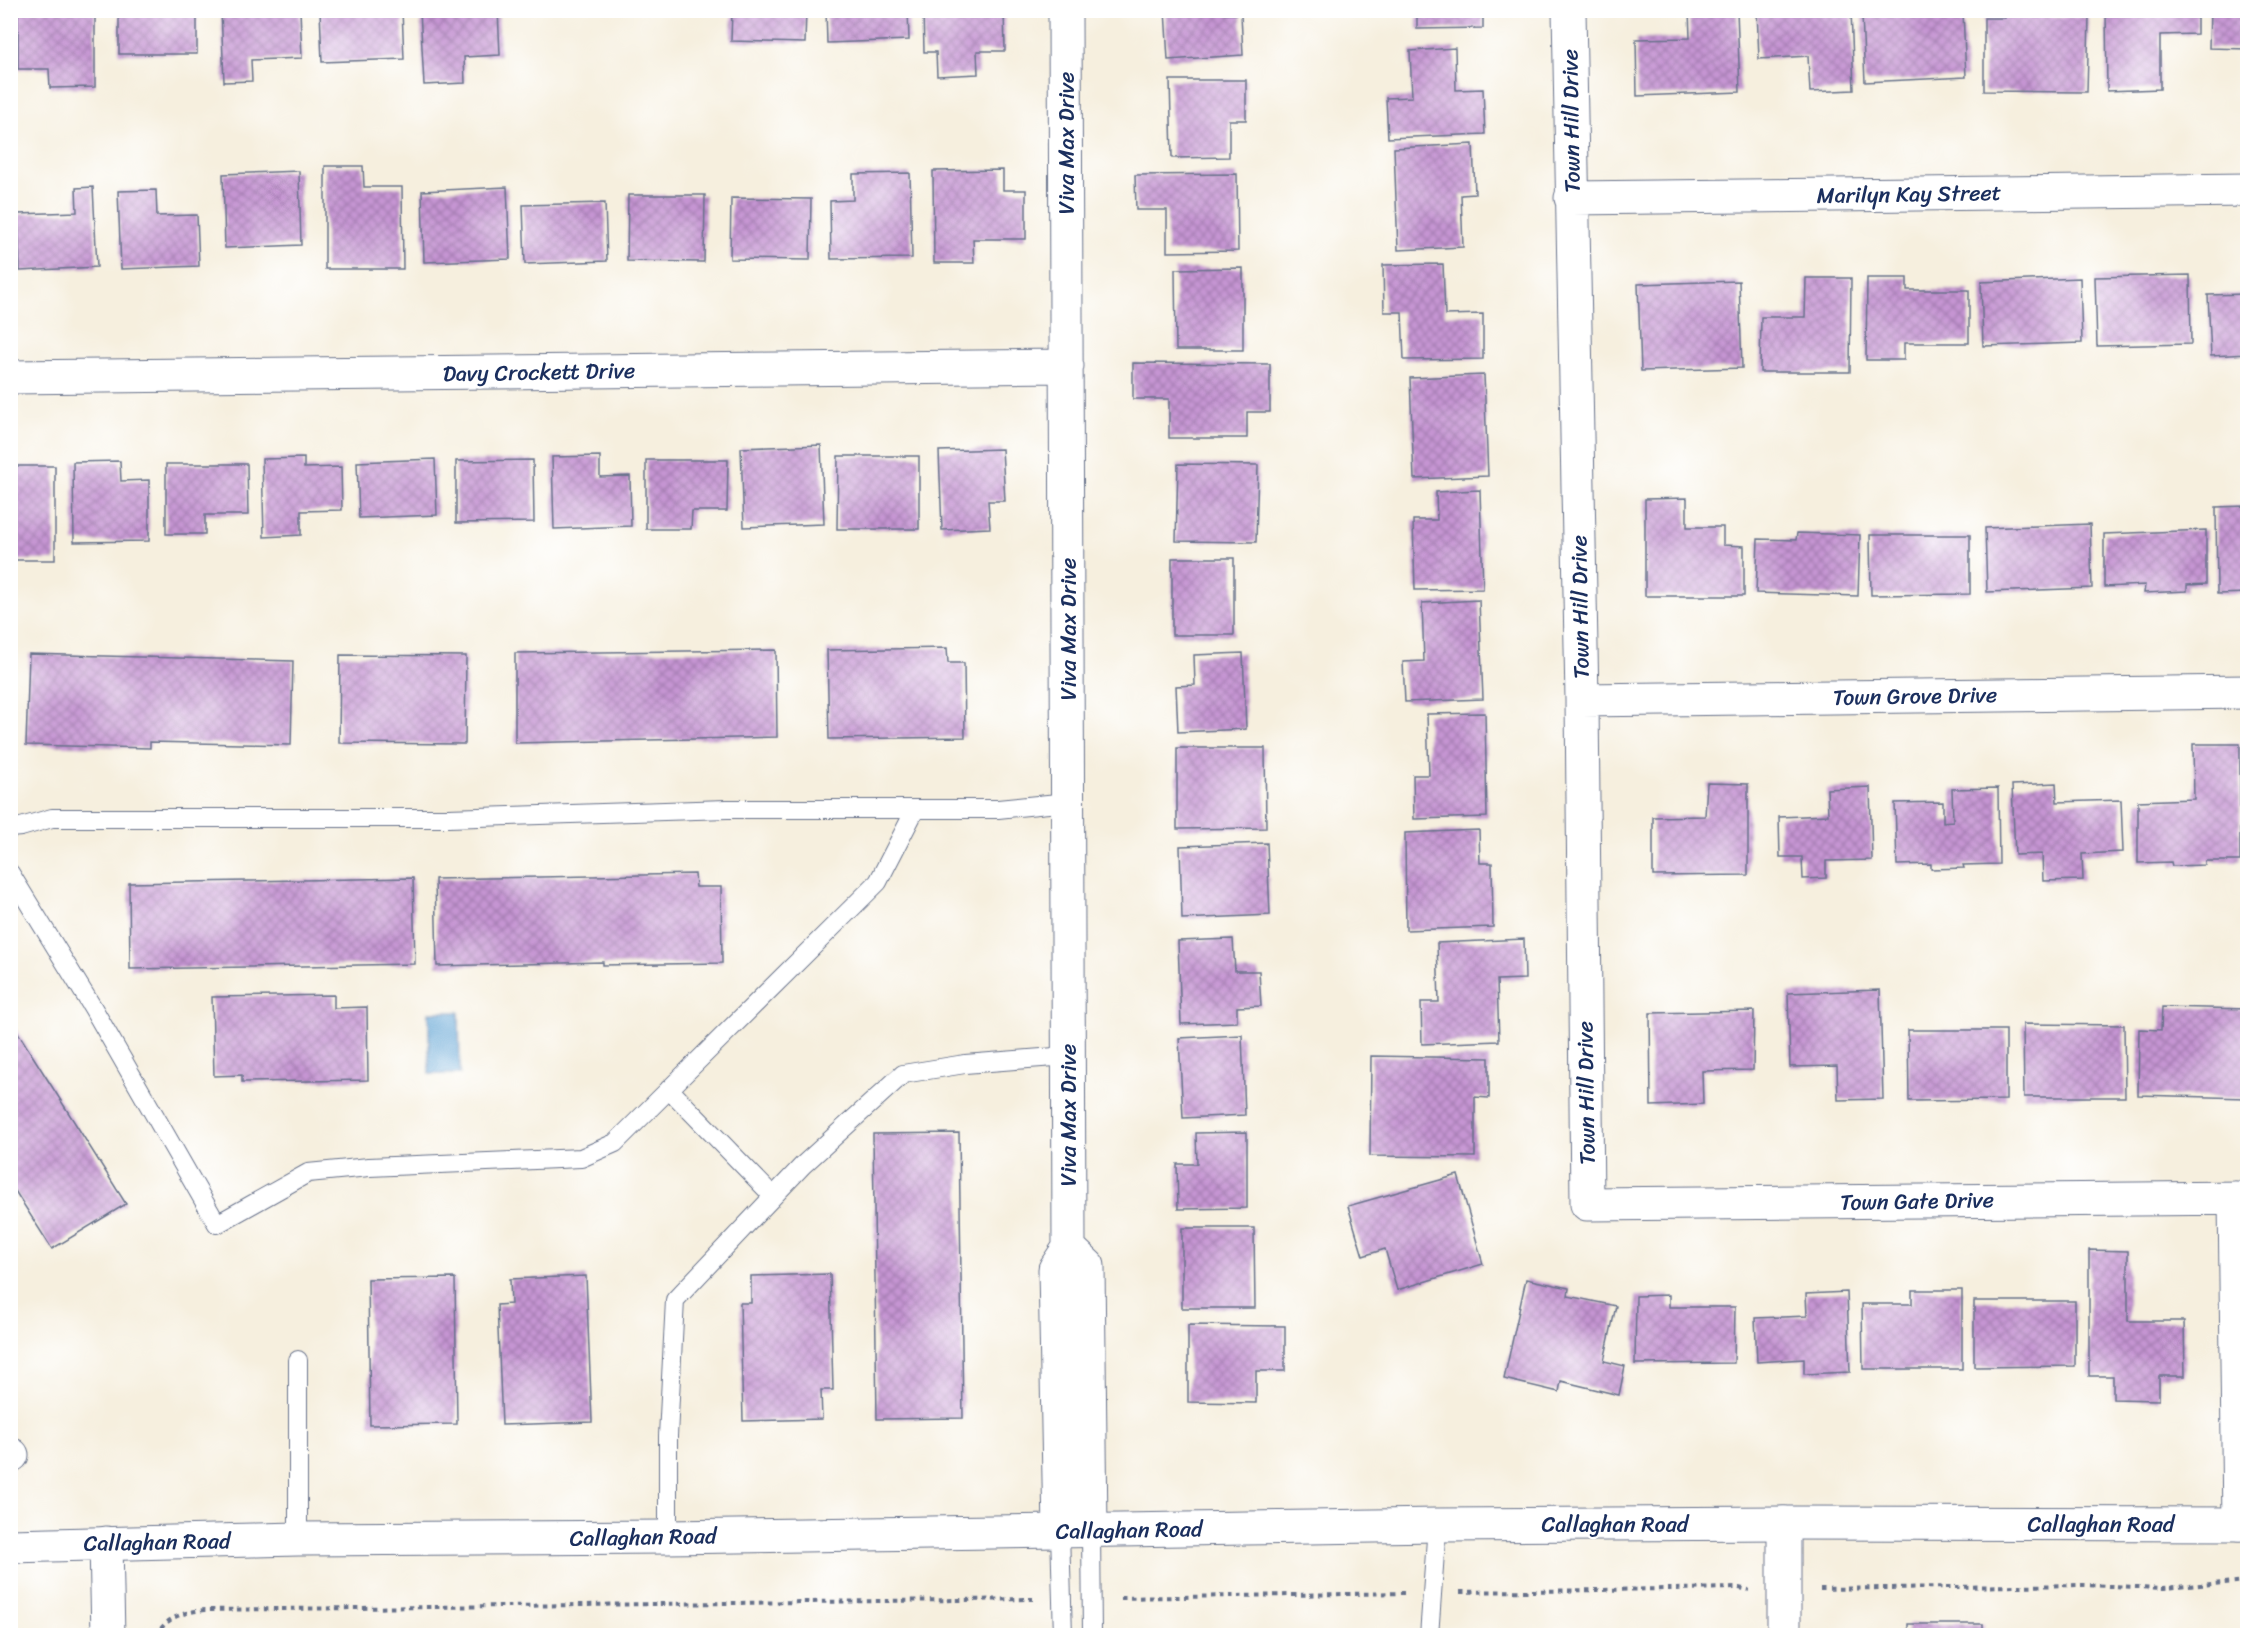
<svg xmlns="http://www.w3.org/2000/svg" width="2258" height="1646" font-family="Sriracha,sans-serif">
	<defs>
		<pattern id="building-cross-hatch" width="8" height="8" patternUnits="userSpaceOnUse" patternTransform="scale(1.5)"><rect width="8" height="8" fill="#c695d3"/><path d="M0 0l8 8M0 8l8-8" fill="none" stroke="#a07aae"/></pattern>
	</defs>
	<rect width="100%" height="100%" fill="#fff"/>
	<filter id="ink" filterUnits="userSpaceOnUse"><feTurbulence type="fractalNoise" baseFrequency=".0167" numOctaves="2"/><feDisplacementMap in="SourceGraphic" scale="12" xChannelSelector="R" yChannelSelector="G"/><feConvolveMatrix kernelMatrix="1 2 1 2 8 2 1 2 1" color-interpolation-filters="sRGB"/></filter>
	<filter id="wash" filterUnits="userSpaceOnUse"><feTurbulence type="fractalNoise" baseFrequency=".008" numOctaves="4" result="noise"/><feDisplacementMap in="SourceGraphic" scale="24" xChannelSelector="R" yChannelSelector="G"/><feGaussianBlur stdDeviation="1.35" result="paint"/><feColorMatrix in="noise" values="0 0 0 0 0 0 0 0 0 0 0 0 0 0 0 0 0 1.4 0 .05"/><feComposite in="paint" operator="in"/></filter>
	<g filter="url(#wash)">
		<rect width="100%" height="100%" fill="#f6efde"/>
		<!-- water -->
		<path fill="#5ea3d3" stroke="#3c6998" stroke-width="1.5" d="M429,1012h30l1,62h-31z"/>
		<g id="blocks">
			<!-- building -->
			<path fill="url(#building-cross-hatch)" d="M18,10h77v77l-45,1 -1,-19h-31z
				M119,10h78v44h-78z
				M221,10h79l2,48 -51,2 1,21 -28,1z
				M320,10h82l2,49 -82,3z
				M420,10h78l2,45 -36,2 1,26 -41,2z
				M732,10h74l-1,33 -74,-2z
				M826,10h82l1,30 -82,3z
				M923,10h81l1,41h-28l1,23 -41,2 -1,-24h-12z
				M1165,10h58l1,4h17l2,41 -75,5z
				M1417,10h66v18l-66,1z
				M1689,10h48l3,82 -103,4 -1,-57 54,-1z
				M1757,10h94l3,80 -44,2 -2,-36 -49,3z
				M1883,10l80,2 3,65 -101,5 -3,-67 21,-1z
				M2006,10h31l-1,6 53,1 -2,75 -103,-1v-73h21z
				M2106,10h91v24l-37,1v54l-53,2z
				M2210,10h38v39l-39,-1z
				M1455,48l1,42 27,-1 2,45 -97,4 -2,-40 26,-1 -2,-46z
				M1170,80h76v40h-17v37l-57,1z
				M1473,144l2,50 -14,1 2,52 -65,3 -4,-102z
				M325,166h38l1,21h38l1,82h-78z
				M1003,170v20h23v49h-53l1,24h-40l-1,-92z
				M299,171l2,74 -76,3 -2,-74z
				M910,173l2,85 -81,1 -1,-58 23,-1v-26z
				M1237,174l1,77 -71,1v-42h-31l-1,-35z
				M93,187l4,80 -77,4 -2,-57 59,-2 -1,-24z
				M507,187l3,72 -86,3 -2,-71z
				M156,190l1,26 40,-1 2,51 -78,3 -3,-78z
				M628,195h77l-1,67 -77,-1z
				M731,198l80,1 -1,61 -80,-1z
				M605,203l2,58 -82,3 -2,-59z
				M1443,264l2,51 38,-1v45l-79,1 -2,-48h-18l-1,-47z
				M1243,268v82h-67l-1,-81z
				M2190,275l1,69 -94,2 -2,-69z
				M1806,278h45l-1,94h-90l1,-55h44z
				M1867,278h40v12h62v53h-65v17h-38z
				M2080,278l2,65 -99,3 -2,-64z
				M1739,281l3,87 -101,3 -3,-87z
				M2248,294v60l-37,2 -3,-61z
				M1133,363l137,1v48h-23v26h-78v-39h-36z
				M1484,375l4,101 -74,3 -4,-101z
				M821,445l3,79 -80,3 -3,-79z
				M1002,449l3,52h-17l2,27 -48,2 -3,-79z
				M600,456v21l30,-1 1,50 -77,3 -2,-72z
				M838,456h81v73h-82z
				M304,458v10l37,-1 1,43 -41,1v24l-37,2 -2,-78z
				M435,459l2,56 -78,3 -2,-56z
				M533,460l1,62 -78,1v-62z
				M646,460h82l-1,51h-35l-1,18h-45z
				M120,461l1,20 28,-1v61l-75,1 -1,-80z
				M166,464h81l1,51h-43v19h-39z
				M1178,464l80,1 -2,77 -80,-1z
				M10,466h45v94h-45z
				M1480,490l3,99 -68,1 -2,-70h24l-1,-28z
				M1687,498v29h36v18l21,1v50h-99v-97z
				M2248,506v87l-31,1 -1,-87z
				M2090,524l2,64 -105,4 -2,-64z
				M2206,530v54l-19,1v6l-43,2 1,-8 -41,2v-53z
				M1797,533l63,2 -2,61 -102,-3 2,-54 38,1z
				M1870,535h100v59l-99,1z
				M1172,558h62v77h-62z
				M1479,600l4,99 -78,3 -2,-40 21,-1 -2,-58z
				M947,648l1,15h16l1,74 -136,2 -2,-89z
				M776,650l1,87 -262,6v-90z
				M1243,653l3,76 -68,3 -2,-46 19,-1 -1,-30z
				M29,654l264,7 -2,84 -141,-3v6l-124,-3z
				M340,655l126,1 -1,88 -126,-1z
				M1485,713l2,104 -73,2 -1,-44h16l-2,-61z
				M2193,744h47v117h-35v4l-33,1 -1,-4 -33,1v-62l56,-2z
				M1177,748h88l1,80 -89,1z
				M1707,783l41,1v91l-95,1v-59l52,-1z
				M2056,783l1,19 64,-2 2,52 -41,2 1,26 -40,1 -1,-27 -27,1 -3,-70z
				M1870,787l2,73 -46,1v17l-23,1 -1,-22h-22l-1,-40 49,-2 -1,-26z
				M1998,788l1,76 -36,1 1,3 -33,1v-5l-34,1 -2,-62 48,-1v20l10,-1 -1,-32z
				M1479,830l1,33h12l1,64 -87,3 -1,-97z
				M1267,843l3,72 -88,4 -2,-73z
				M695,874l1,13h25l1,76 -119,2v-3l-166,4 -2,-87z
				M413,878l2,86 -285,5 -1,-86z
				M1233,939l2,32h24l2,35 -24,1v15l-56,2 -3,-83z
				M1524,939l1,40 -28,1 2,61 -77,3 -1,-42h18l-2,-59z
				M1880,990l3,109 -45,1 -1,-34 -47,1 -2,-74z
				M334,995v13l33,-1 1,73 -126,2v-7l-28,1 -2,-79z
				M2162,1007l86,2 -2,89 -108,-3 1,-66 22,1z
				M1754,1011l-1,59 -51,1 1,33 -52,2 -1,-93z
				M10,1020l116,184 -74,45 -42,-66z
				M2023,1024l101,1 1,72h-101z
				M1908,1030h98v70l-97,1z
				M1242,1035l3,80 -62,3 -4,-80z
				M1371,1056l118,2v40l-14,-1v60l-105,-1z
				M1247,1132v76l-69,1 -1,-45h20l-1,-31z
				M959,1133l4,285 -86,1 -4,-285z
				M1458,1175l25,89 -86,26 -12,-41 -22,7 -15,-50z
				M1182,1228h72l1,80h-73z
				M2089,1250l39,1v70h56l1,55h-26v24l-46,-1v-23h-24z
				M830,1274l3,116h-12l1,29 -79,2 -3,-118h11v-27z
				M586,1276l6,146 -90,3 -5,-120 14,-1 -1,-25z
				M455,1278l2,146 -87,1 -2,-146z
				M1526,1279l43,9 -1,8 48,10 -12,55 21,5 -6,29 -58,-14 -2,11 -55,-13z
				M1912,1290h50v79h-99l-1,-65h50z
				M1847,1292l3,80 -46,2v-15l-47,3 -2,-44 52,-2 -1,-22z
				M1669,1295v12h66l-1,56 -99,1 1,-68z
				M1974,1301h101v65l-101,1z
				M1188,1325l97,1v45h-29v32l-68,-1z
				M1908,1624h75v12h-75z"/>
		</g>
	</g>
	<g filter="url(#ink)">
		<use href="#blocks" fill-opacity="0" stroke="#68728b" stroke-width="1.5"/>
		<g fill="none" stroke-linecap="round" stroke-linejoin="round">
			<!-- service casing -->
			<g stroke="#68728b" stroke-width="20">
				<path id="service" d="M10,828l11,-1 31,-9h396l279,-9h271l70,-7
					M10,873l83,135 124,216 91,-51 61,-6 212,-9 34,-15 263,-261 37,-72
					M669,1089l104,107
					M298,1360v179
					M1091,1531l1,105
					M1060,1532l3,104
					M668,1537v-101l7,-136 128,-135 100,-91 62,-10 103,-8
					M1429,1636l8,-111"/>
			</g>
			<!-- minor casing -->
			<g stroke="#68728b" stroke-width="35">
				<path id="minor" d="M1569,10l13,690 5,504 661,-6
					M1571,198l677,-8
					M10,377l1057,-11
					M1582,700l666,-8
					M2235,1198l4,326
					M1069,1248l19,18 3,265
					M10,1455h2
					M1784,1523v113
					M1060,1532l-5,-263 14,-21 -4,-1238"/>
			</g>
			<!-- tertiary casing -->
			<g stroke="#68728b" stroke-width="35">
				<path id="tertiary" d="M106,1543l2,93"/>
			</g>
			<!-- secondary casing -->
			<g stroke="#68728b" stroke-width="35">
				<path id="secondary" d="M10,1546l288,-7 370,-2 769,-12 347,-2 464,1"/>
			</g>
			<!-- path -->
			<path stroke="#68728b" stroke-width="4" stroke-dasharray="4.5 4.5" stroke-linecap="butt" d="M1820,1589l263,-4 81,3 84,-7
				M1460,1592l279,-4 10,2
				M1121,1598l283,-5
				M156,1636c10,-19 28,-24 49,-26l828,-11"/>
			<!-- service -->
			<use href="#service" stroke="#fff" stroke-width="18"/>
			<!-- minor -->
			<use href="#minor" stroke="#fff" stroke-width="33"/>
			<!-- tertiary -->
			<use href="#tertiary" stroke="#fff" stroke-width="33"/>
			<!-- secondary -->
			<use href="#secondary" stroke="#fff" stroke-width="33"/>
		</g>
	</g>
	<g text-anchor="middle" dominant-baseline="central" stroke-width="4.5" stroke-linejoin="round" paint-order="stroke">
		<!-- street labels -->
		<g font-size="22" fill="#1b2f5e" stroke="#fff">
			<text transform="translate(1571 121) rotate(-91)">Town Hill Drive</text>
			<text transform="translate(1066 143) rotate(-90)">Viva Max Drive</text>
			<text transform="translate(1909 194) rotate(-1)">Marilyn Kay Street</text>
			<text transform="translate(539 372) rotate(-1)">Davy Crockett Drive</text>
			<text transform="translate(1580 607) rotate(-91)">Town Hill Drive</text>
			<text transform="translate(1068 629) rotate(-90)">Viva Max Drive</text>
			<text transform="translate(1915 696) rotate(-1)">Town Grove Drive</text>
			<text transform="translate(1586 1093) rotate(-91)">Town Hill Drive</text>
			<text transform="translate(1068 1115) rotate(-90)">Viva Max Drive</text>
			<text transform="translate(1917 1201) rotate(-1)">Town Gate Drive</text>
			<text x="1615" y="1524">Callaghan Road</text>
			<text x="2101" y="1524">Callaghan Road</text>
			<text transform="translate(1129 1530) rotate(-1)">Callaghan Road</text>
			<text transform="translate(643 1537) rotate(-1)">Callaghan Road</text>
			<text transform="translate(157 1542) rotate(-1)">Callaghan Road</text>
		</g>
	</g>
	<!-- margin -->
	<rect width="2258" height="1646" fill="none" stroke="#fff" stroke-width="36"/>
</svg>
